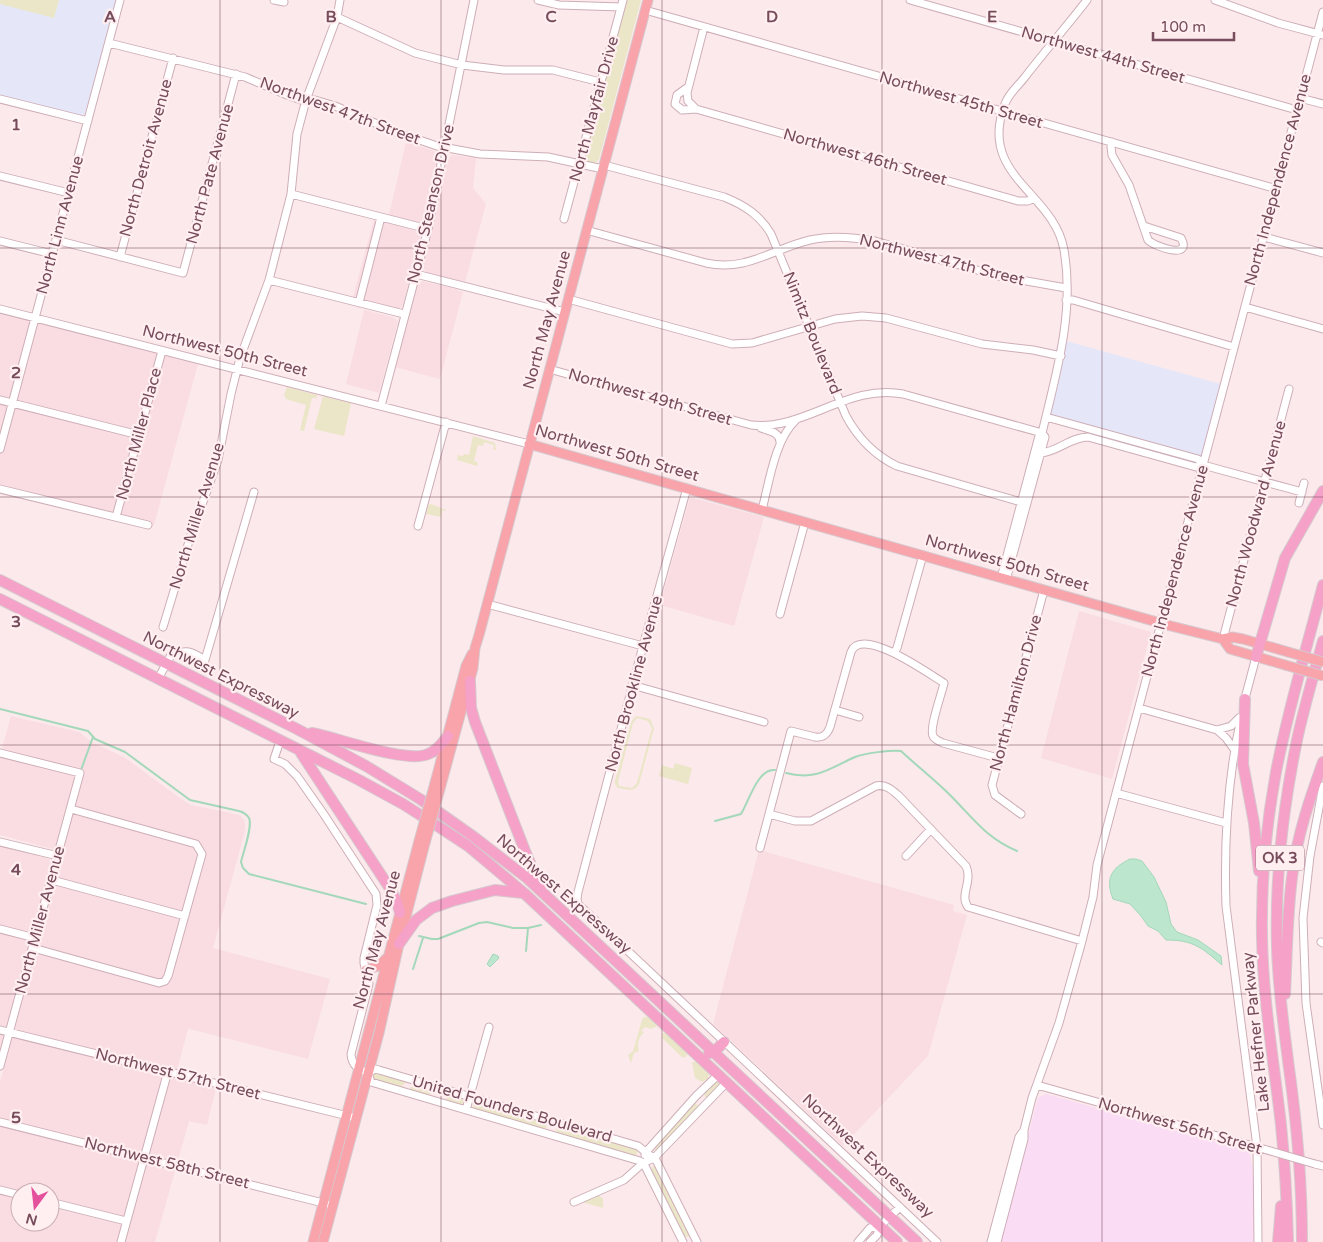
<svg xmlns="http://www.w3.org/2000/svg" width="1323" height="1242" font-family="'Varela Round',sans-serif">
	<rect width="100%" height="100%" fill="#fce9eb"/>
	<!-- residential -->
	<path fill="#f9dde2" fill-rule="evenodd" d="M406,142l28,9 4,5 -13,64 -5,3 -31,-8z
		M452,155l24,3 -3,30 13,16 -21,78 -37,-9 -5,-5 24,-108z
		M374,219l29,8 15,5 3,3 -18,70 -4,4 -46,-12z
		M422,281l30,7 11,4 -23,87 -45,-12 22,-81z
		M364,310l28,7 6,4 -19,72 -33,-9z
		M0,314l198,50 -44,161 -154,-41z
		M690,497l74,20 -30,109 -74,-21z
		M1079,611l72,21 -39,147 -71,-21z
		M11,716l68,16 14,11 31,14 60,44 7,4 49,10 5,6v10l-32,117 117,31 -22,80 -118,-30v-1l-2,1 -13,49 41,10 -9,37 -18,-4 -34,121h-155v-160l64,-230 -64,-17v-79zM20,1192h30v30h-30z
		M0,846l49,13 3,6 -52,185z
		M759,850l195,55 -1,6 14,4 -39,141 -85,90 -130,-122z"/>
	<!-- education -->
	<path fill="#e5e7f9" d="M0,0h116l-31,114 -3,1h-5l-77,-20z
		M1066,341l155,43 -19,71 -4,1 -147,-42v-3l10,-42z"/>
	<!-- medical -->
	<path fill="#fadcf5" d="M1046,1094l201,56 3,3 12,89h-262l38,-144z"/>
	<!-- green -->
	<path fill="#eae6c7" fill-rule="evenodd" d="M0,0h59l-5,18 -54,-14z
		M625,0h16l-42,159 -4,4h-8l-3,-5z
		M287,387l30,8v3h-5l-8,33 -4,-1 6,-25 -20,-6 -2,-4z
		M323,396l28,7 -7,33 -30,-7z
		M473,436l22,7 1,7 -3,-1 1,-4 -10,-3 -1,4 -5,-1 -4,16 4,2 -1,3 -20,-6 1,-5 5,1 1,-2 5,1z
		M431,504l15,6v1l-4,-1 -1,7 -15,-3 2,-9z
		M636,716l14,3 4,9 -15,56c-5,9 -13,5 -21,4l-3,-4v-3l16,-59zM637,718l11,3 4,7 -15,55 -5,5 -13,-2 -1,-5 15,-58z
		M675,763l17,5 -4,16 -29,-8 3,-11 11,4z
		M644,1017h6l7,9 -6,3 -6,-2 -4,4 3,1c-5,6 -8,11 -5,19l-5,2 -3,10 -3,-8 5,-4 9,-31z
		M663,1033h4l21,21 -4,4 -2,-1 -20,-19z
		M692,1062h6l11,11 -1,6 -6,3 -7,-4z
		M373,1073h2l31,9 -6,6 -27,-8z
		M716,1079l5,5 -12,14 -4,-1 -1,-5z
		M416,1084l11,4 4,4 -1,3 -20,-4v-3z
		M449,1094l13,4 2,3 -2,4 -14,-3 -2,-3z
		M476,1102l67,19 4,4 -1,3 -4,1 -67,-19 -2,-3v-4z
		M695,1102l3,4v2l-39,41 -3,1 -3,-3 40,-44z
		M560,1126l74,22 4,3 -2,4 -3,1 -75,-22 -2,-4 1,-3z
		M653,1166h2l35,69 -1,2 -5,-1 -33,-65z
		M599,1195l4,4v9l-21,-6z"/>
	<!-- water -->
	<path fill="#bde6ce" stroke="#a3d8ba" d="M1130,859h6l6,2 12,16 12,25 5,22 6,8 21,8 23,16 1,9c-20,-17 -28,-25 -56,-25l-8,-9 -10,-5 -7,-10 -11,-12 -17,-5c-8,-20 -2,-31 17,-40z
		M493,954l5,2 1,2 -9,9 -3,-3z"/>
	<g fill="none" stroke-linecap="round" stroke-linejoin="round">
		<!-- stream -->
		<path stroke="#a3d8ba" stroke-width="2" d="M0,709l88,22 7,8 30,13 65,48 49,11c4,1 8,4 10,7 4,8 -6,35 -8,44l2,6 6,6 117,30
			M81,770l12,-33
			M786,773c30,8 44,-5 69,-16 10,-4 36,-7 46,-6 16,15 34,29 49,44 23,23 36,43 67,56
			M715,821l26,-7c8,-13 17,-46 34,-44
			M419,936l13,3h6l41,-16 8,-1 26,6h15l13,-3
			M526,951l2,-23
			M413,969l10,-31"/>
		<!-- minor casing -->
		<g stroke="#ceaeb7" stroke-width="9">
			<path id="minor" d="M274,0l10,2
				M538,0l21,5 62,2
				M910,0l387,110
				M1215,0l63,23 45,12
				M645,10l632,179
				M337,17l78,36 47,12 42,5h49l47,12
				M704,27l-17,66 1,8 8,8 322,92h10l6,-3
				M109,43l136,34 42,18 14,5h14l20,6 61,26 41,14 43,8 68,3 55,12
				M688,87l-11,8 -2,9 7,6 14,-1
				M1300,98l23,6
				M0,99l88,22
				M1112,142l-1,5 1,8 17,30 19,55c7,7 45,20 33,-2l-37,-12
				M604,165l120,32c20,8 36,18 47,37l75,182c12,22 28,39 51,50l124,36
				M0,176l69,17
				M291,194l137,35
				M564,219l59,-219
				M586,230l120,33c40,9 66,-14 104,-23 21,-5 43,-3 65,1l123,35 68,12
				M1264,237l59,16
				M56,240l127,33 53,-199
				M0,241l52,13
				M120,257l53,-199
				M416,274l149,38
				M269,280l135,34
				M568,299l164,45 20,-1 83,-24 27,-3 24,2 96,26 51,6 28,6
				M1066,300h7l161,47
				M359,303l22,-86
				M1245,307l78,22
				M0,309l529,135
				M549,369l202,56c53,6 98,-42 152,-31l139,39
				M0,400l139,35
				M381,406l47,-177 46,-229
				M1046,417l152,42 5,6
				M761,428c8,3 19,4 19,14
				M0,449l120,-449
				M1041,453c16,-1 30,-16 47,-16l108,30 7,-2 99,27
				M687,488l-44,158 -65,246 -1,7 1,5 359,338
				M0,489l148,36
				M1299,503l5,-20
				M762,510c7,-27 13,-71 34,-90
				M116,517l46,-166
				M418,526l28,-104
				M1001,578l38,-142 3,-3c14,-59 33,-121 22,-183 -10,-58 -87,-74 -59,-146 3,-10 14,-19 20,-27 20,-26 42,-51 62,-77
				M1006,580l39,-143 -3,-4
				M487,604l156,42
				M780,614l25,-92
				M163,627l27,-89 28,-78 13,-66 9,-36 29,-78 22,-86 6,-60 9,-34 31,-83 3,-17
				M1223,639l66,-250
				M894,653l3,-5 26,-93
				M158,679l13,-24c16,-6 20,-4 34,5l49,-168
				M632,685l132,37
				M1244,702l12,-45
				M1139,708l78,22 14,-4 8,-8
				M835,710l24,7
				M1241,718c-14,62 -17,125 -15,188l31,241 1,95
				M1217,730l9,8 8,11
				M280,741l-6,18 11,5 12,12 26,37 53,81 1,11 -13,53v5l5,21 -18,70c1,12 7,15 17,19l3,9 269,79 5,5 38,76
				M0,753l80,20 -80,293
				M1323,786l-13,70 -7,62 3,85 17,122
				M1116,793l110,30
				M769,814l26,7h16l65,-35c10,-2 16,4 23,10l67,70c7,16 -7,29 2,41l114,34
				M1021,814l-26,-19 -3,-10 52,-195
				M0,842l58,14
				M760,848l31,-117 24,6c8,1 12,-2 15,-10l21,-75c10,-27 78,22 93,31 -2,10 -15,45 -11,53 2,4 6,5 10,7l55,15
				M906,856l25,-27
				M52,880l133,36
				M0,929l35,9
				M1321,942l2,1
				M33,948l126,35 6,-2 3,-5 34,-122 -6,-10 -125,-35
				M0,1030l356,88
				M368,1073l7,-4 4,1 259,76 18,14 41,82
				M1037,1085l230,65
				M466,1110l23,-83
				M0,1122l327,82
				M645,1155l1,-3 50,-56 22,-21
				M1315,1164l8,2
				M0,1190l20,5
				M50,1202l76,19
				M574,1202l50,-22 19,-17 11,-5 73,-76
				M121,1242l47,-171
				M858,1242l12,-14 10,-2
				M870,1242l7,-7 3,-9 20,-19
				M991,1242l28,-105 5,-7
				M997,1242l27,-103v-9l8,-32 27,-75 23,-82 11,-44 4,-32 226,-853"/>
		</g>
		<!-- major casing -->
		<g stroke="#d6c9ce" stroke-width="11">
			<path id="major" d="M529,444l642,182 52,13 9,-2 11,2 45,13
				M1223,639l7,10 55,16
				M435,783l31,-117 6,-12
				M441,785l32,-117 2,-20 4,-13 169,-635
				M366,970l12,-4 10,-9
				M313,1242l106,-401
				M323,1242l56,-209 20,-89 26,-101"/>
		</g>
		<!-- highway casing -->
		<g stroke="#d6c9ce" stroke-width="12">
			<path id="highway" d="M0,580l297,149 69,37 54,33 54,38 53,41 390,364
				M0,599l359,181 44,24 36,23 29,19 56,47 373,349
				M1256,657l29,-99 38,-67
				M470,681l1,27 4,14 50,129 12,28 5,8
				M1245,699l-2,65 11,59 5,48
				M312,733c26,5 96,31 116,21 9,-3 14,-11 20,-18
				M301,753l88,134 8,15 3,11
				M399,944l17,-24 16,-12 20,-7 43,-11 28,3
				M1285,994c2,-41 2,-83 8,-124 5,-37 17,-72 30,-108
				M709,1053l5,-1 10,-10
				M1278,1242l3,-36
				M1288,1242c-1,-39 -3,-78 -7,-117 -7,-63 -18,-124 -19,-188 -1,-55 4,-111 14,-165 12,-63 31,-125 47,-187
				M1302,1242c0,-58 -5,-117 -13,-174 -5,-40 -11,-80 -12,-121 -2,-69 6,-139 20,-207 7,-33 17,-66 26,-99"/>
		</g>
		<!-- minor -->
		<use href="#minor" stroke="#fff" stroke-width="7"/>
		<!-- major -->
		<use href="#major" stroke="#f9a3ab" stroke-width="9"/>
		<!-- highway -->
		<use href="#highway" stroke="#f5a1c8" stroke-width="10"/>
		<!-- minor-bridge casing -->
		<g stroke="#ceaeb7" stroke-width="9" stroke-linecap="butt">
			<path id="minor-bridge" d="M1267,1150l48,14"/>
		</g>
		<!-- major-bridge casing -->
		<g stroke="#d6c9ce" stroke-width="11" stroke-linecap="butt">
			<path id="major-bridge" d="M1288,652l35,10
				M1285,665l38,11
				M419,841l16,-58
				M425,843l16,-58"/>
		</g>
		<!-- minor-bridge -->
		<use href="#minor-bridge" stroke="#fff" stroke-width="7"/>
		<!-- major-bridge -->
		<use href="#major-bridge" stroke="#f9a3ab" stroke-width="9"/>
	</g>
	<!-- grid -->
	<path fill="none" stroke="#774c5c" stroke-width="1" stroke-opacity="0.55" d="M220,0v1242M441,0v1242M662,0v1242M882,0v1242M1102,0v1242M0,248h1323M0,497h1323M0,745h1323M0,994h1323"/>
	<g text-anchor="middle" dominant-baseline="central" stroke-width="4.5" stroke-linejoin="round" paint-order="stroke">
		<!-- shield labels -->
		<rect fill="#ffeff1" stroke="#a07d89" stroke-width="1" x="1256" y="845.5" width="48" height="25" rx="4"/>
		<g font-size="15" font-weight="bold" fill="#774c5c">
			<text x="1280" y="858">OK 3</text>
		</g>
		<!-- street labels -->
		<g font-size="16" fill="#774c5c" stroke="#ffeff1">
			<text transform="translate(1103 55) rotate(16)">Northwest 44th Street</text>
			<text transform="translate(961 100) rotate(16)">Northwest 45th Street</text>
			<text transform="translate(594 109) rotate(-75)">North Mayfair Drive</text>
			<text transform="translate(340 111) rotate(20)">Northwest 47th Street</text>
			<text transform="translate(865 157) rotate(16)">Northwest 46th Street</text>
			<text transform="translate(146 158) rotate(-75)">North Detroit Avenue</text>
			<text transform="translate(210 174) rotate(-75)">North Pate Avenue</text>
			<text transform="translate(1278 180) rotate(-75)">North Independence Avenue</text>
			<text transform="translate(431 204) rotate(-77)">North Steanson Drive</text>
			<text transform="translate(60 225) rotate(-75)">North Linn Avenue</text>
			<text transform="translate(942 260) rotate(14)">Northwest 47th Street</text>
			<text transform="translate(547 320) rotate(-75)">North May Avenue</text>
			<text transform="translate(812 333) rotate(68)">Nimitz Boulevard</text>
			<text transform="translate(225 351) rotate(14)">Northwest 50th Street</text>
			<text transform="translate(650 397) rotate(16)">Northwest 49th Street</text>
			<text transform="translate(139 434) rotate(-75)">North Miller Place</text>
			<text transform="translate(617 453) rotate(16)">Northwest 50th Street</text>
			<text transform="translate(1256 514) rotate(-75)">North Woodward Avenue</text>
			<text transform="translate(197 516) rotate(-73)">North Miller Avenue</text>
			<text transform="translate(1007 563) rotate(16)">Northwest 50th Street</text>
			<text transform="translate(1175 571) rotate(-75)">North Independence Avenue</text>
			<text transform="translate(221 675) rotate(27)">Northwest Expressway</text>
			<text transform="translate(634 684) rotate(-75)">North Brookline Avenue</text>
			<text transform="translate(1016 693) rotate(-75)">North Hamilton Drive</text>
			<text transform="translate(564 894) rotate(41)">Northwest Expressway</text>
			<text transform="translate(40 920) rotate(-75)">North Miller Avenue</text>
			<text transform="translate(377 940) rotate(-75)">North May Avenue</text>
			<text transform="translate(1256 1032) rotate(-96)">Lake Hefner Parkway</text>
			<text transform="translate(178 1074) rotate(14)">Northwest 57th Street</text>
			<text transform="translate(512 1109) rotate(16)">United Founders Boulevard</text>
			<text transform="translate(1180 1126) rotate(16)">Northwest 56th Street</text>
			<text transform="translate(868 1156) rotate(43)">Northwest Expressway</text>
			<text transform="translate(167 1163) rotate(14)">Northwest 58th Street</text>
		</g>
	</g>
	<g font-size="16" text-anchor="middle" font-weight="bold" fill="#774c5c" stroke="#ffeff1" stroke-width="4.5" stroke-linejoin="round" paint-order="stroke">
		<text x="110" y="22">A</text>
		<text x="331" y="22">B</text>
		<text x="551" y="22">C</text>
		<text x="772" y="22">D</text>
		<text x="992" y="22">E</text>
		<text x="16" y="130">1</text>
		<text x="16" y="378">2</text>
		<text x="16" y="627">3</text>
		<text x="16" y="875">4</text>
		<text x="16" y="1123">5</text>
	</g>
	<!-- north arrow -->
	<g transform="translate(35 1207) rotate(195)"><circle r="24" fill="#ffeff1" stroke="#c9aeb5"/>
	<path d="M0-4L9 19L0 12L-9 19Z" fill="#e4509b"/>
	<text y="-8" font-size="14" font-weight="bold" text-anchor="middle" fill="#774c5c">N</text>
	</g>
	<!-- scale -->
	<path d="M1153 32v8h81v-8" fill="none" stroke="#774c5c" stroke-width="2.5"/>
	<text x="1160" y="32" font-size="15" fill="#774c5c" stroke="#ffeff1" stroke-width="4" paint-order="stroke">100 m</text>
</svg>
